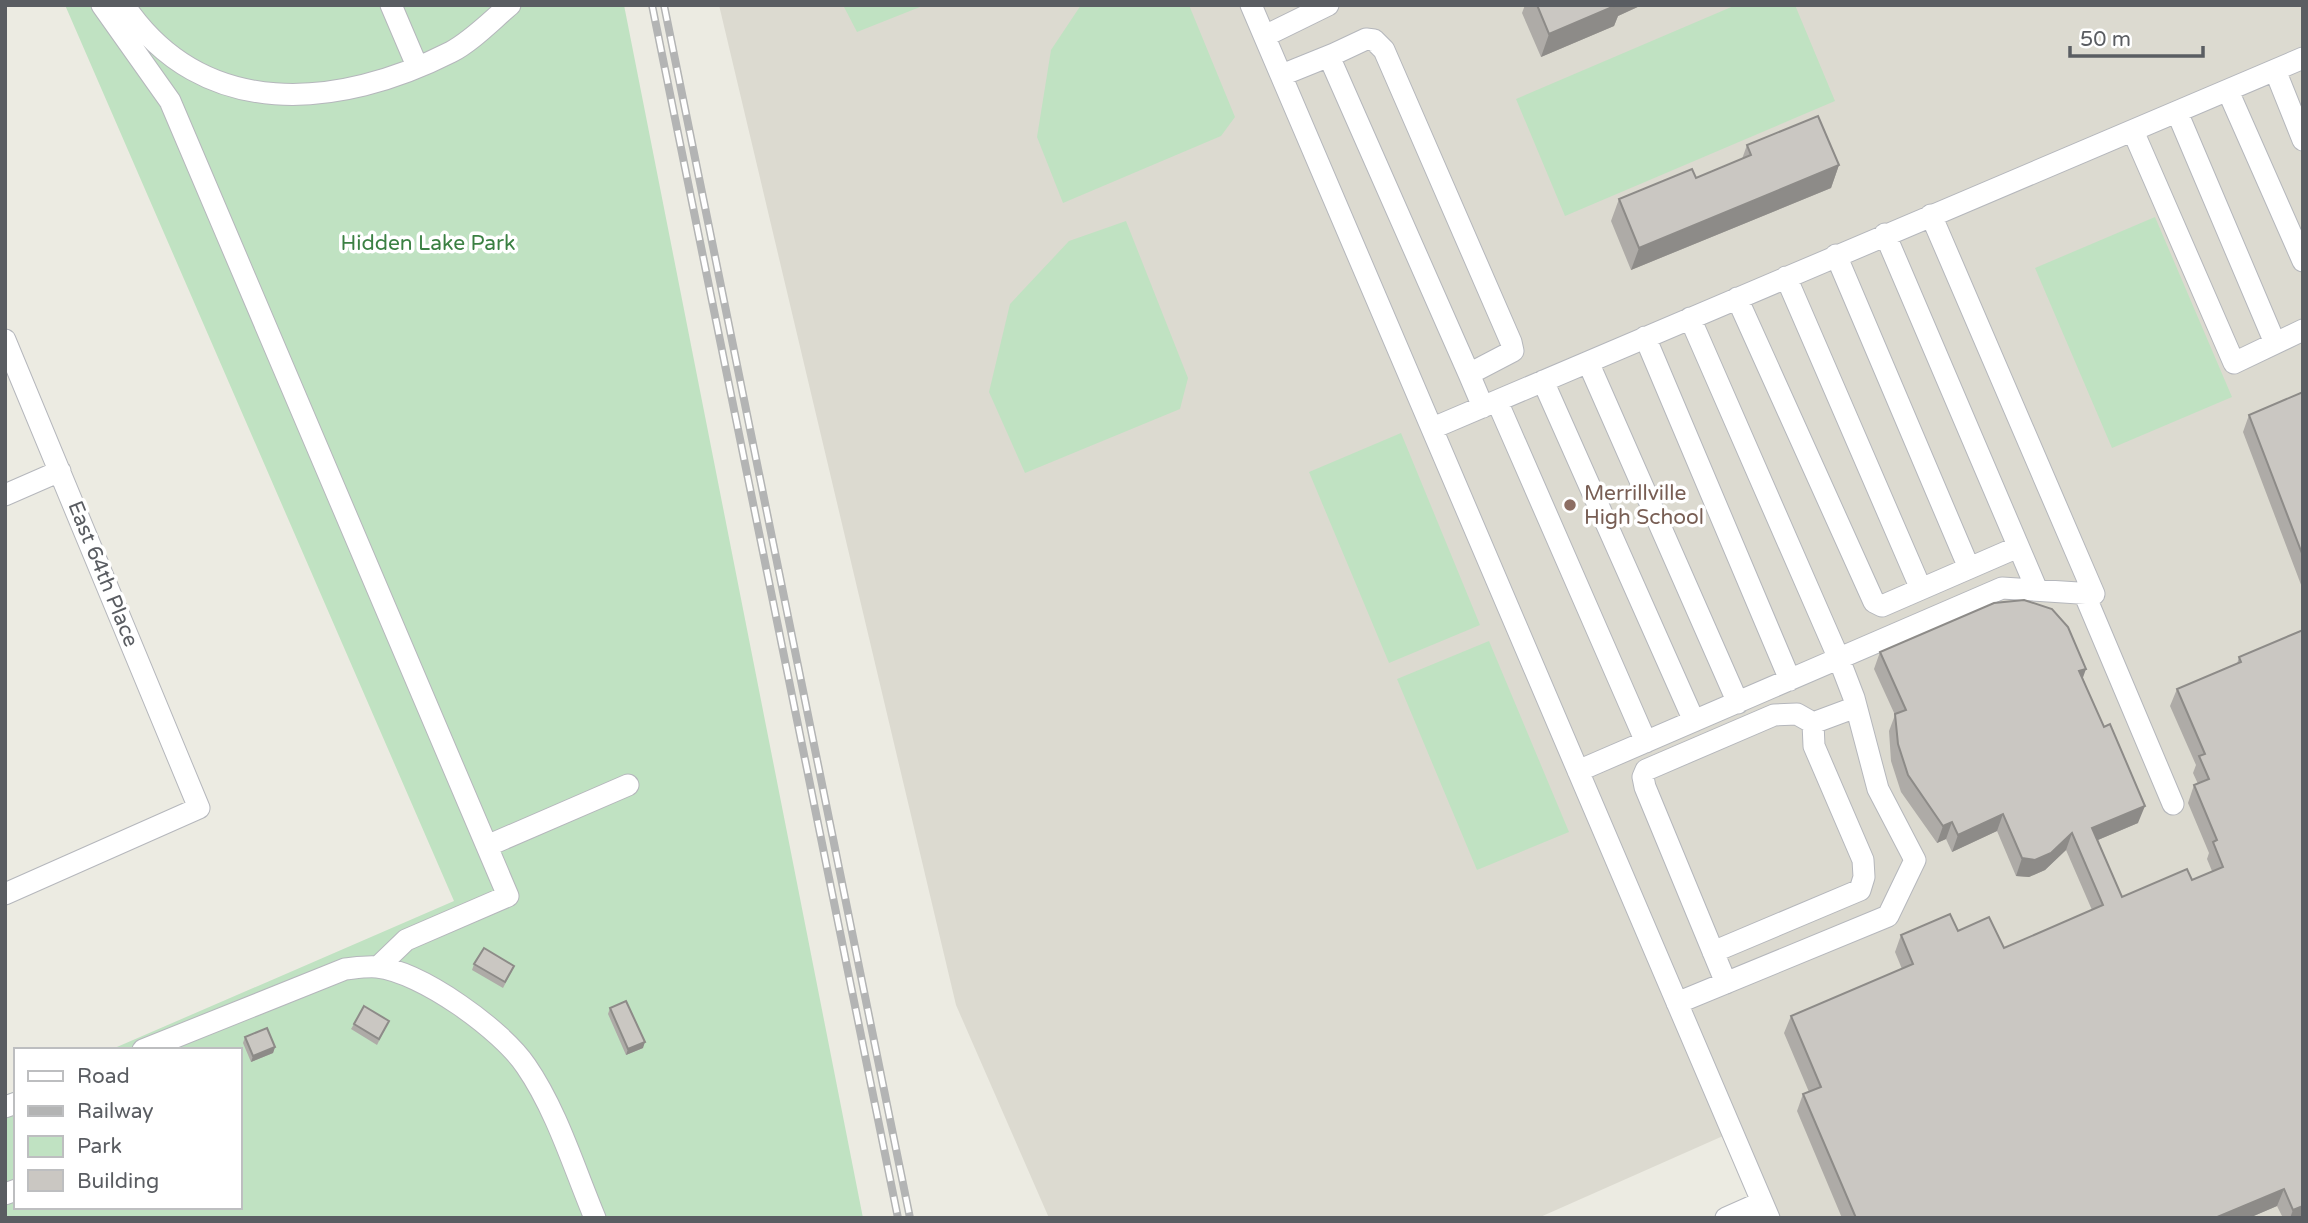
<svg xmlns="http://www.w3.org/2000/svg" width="2308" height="1223" font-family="'Varela Round',sans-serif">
	<rect width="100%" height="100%" fill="#ecebe2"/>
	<!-- education -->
	<path fill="#dcdad0" d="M719,5h1584v1213h-535l-36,-86 -194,86h-489l-93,-213z"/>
	<!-- green -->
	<path fill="#c0e2c2" d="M65,5h559l239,1213h-858v-123l11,-4v116h224v-157h-130l344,-149z
		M843,5h82l-68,27z
		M1081,5h108l46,112 -14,19 -158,67 -26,-66 14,-87z
		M1736,5h59l40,96 -270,115 -49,-117z
		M2155,217l77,180 -120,51 -77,-180z
		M1126,221l62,157 -8,31 -155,64 -36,-81 21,-88 59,-63z
		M1401,433l79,192 -91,38 -80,-191z
		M1489,641l80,191 -92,38 -80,-191z"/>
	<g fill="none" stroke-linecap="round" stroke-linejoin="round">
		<!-- minor casing -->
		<g stroke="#b5b7bc" stroke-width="23">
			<path id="minor" d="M102,5l68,96 338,795 -102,44 -28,27
				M124,5c79,117 215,104 327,47 21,-11 41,-32 59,-47
				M391,5l26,61
				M1251,5l518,1213
				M1265,36l63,-31
				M2275,70l28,70
				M1282,75l52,-21
				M2228,91l75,170
				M2177,112l98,231
				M2133,131l101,232 69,-33
				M1885,234l152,356
				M1836,255l133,313
				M1786,277l135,312
				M1737,298l137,304 8,4 136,-59
				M1645,337l145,343
				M5,340l194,468 -194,86
				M1588,362l150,341
				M1469,374l44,-23 -2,-9 -127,-292 -10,-10 -8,-1 -32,15 -3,7 138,313 14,33
				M1543,381l151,340
				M1497,401l149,341
				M1433,428l870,-370
				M5,495l55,-24
				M2084,593l89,211
				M1578,771l424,-183 92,6 -163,-379
				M487,846l141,-61
				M1713,952l147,-62 4,-13 -1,-17 -49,-114 -1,-23
				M1726,983l-81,-196 -2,-10 3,-7 128,-55 23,-1 16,9 43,-16
				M1677,1003l211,-87 27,-56 -37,-71 -24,-91 -15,-39 -149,-341
				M143,1050l202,-81c10,-1 22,-3 32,-2 45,5 125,63 149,99 31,45 48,102 69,152
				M5,1107l11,-4
				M5,1194l11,-4
				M1726,1218l36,-16"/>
		</g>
		<!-- minor -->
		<use href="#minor" stroke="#fff" stroke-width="21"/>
		<!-- rail casing -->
		<g stroke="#b3b4b4" stroke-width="8">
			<path id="rail" d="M652,5l246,1213
				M664,5l246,1213"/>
		</g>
		<!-- rail -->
		<use href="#rail" stroke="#fff" stroke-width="5" stroke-dasharray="16" stroke-linecap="butt"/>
	</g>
	<!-- wall -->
	<path fill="#aeaba7" d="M1525,5h117l-24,11 -4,10 -73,31 -19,-44z
		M1747,145l92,20 -8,23 -200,82 -20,-49 8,-22 77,-21 46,-19z
		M2303,389v201l-60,-158 6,-17 52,-22z
		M2303,630v588h-20l-6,-12 -28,12h-407l-45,-107 6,-17 6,-2 -25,-59 7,-17 111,-47 -7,-17 6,-17 57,-4 46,17 88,-38 -26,-60 -21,20 -16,7 -13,-1 -19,-45 -45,21 -6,-13 -9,4 -36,-51 -10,-31 -2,-30 6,-16 -21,-46 6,-17 203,26 55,145 -40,17 24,57 70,-17 20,-9 -5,-12 2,-6 -21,-50 6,-18 4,-1 -5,-11 3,-8 -26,-59 7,-17 60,-25 2,-7z
		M474,964l38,7 -9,17 -31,-18z
		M610,1008l33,40 -17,7 -18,-41z
		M389,1021l-12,24 -26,-16 3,-5z
		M245,1037l30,10 -2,6 -22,9 -8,-19z"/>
	<!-- shaded-wall -->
	<path fill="#8d8b88" d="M1615,5h27l-24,11 -4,10 -73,31 8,-23z
		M1839,165l-8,23 -200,82 8,-22z
		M2086,669l-6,17 -1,-15z
		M2145,806l-7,17 -52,22 6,-17z
		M2003,814l-6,17 -45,21 6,-17z
		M1952,822l-6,17 -9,4 6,-17z
		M2072,833l-6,17 -21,20 -16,7 -13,-1 6,-18z
		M645,1042l-2,6 -17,7 2,-6z
		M275,1047l-2,6 -22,9 2,-6z
		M2284,1189l-7,17 -28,12h-34z
		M2303,1206v12h-13l3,-8z"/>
	<!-- building -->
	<path fill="#cac7c2" stroke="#8d8b88" stroke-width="2" d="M1537,5h80l-68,29z
		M1818,116l21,49 -200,83 -20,-49 73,-30 4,9 55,-23 -4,-10z
		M2303,392v164l-54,-141z
		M2024,600l28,9 16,18 18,42 -7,2 25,56 6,-3 35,82 -53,22 30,69 65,-28 5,11 31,-13 -10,-25 4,-2 -23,-55 15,-6 -10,-23 6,-2 -28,-65 64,-27 -2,-5 64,-27v576l-10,4 -9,-21 -69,29h-359l-53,-124 18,-7 -30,-71 122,-52 -12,-29 49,-21 8,17 31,-14 15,31 99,-43 -31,-72 -21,20 -16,7 -13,-2 -19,-44 -45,21 -6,-13 -9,4 -35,-51 -10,-31 -3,-30 11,-4 -26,-58 114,-49z
		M484,948l30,18 -9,16 -31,-18z
		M626,1001l19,41 -17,7 -18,-41z
		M364,1006l25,15 -10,18 -25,-15z
		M267,1028l8,19 -22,9 -8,-19z"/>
	<!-- markers -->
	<circle fill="#8d6e63" stroke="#fff" stroke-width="2.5" cx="1570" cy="505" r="7"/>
	<g text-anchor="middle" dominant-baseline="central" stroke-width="7" stroke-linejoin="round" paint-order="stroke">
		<!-- park labels -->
		<g font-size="21" fill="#3b8043" stroke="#fff">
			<text x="428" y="243">Hidden Lake Park</text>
		</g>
		<!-- education labels -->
		<g font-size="21" fill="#785e54" stroke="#fff" text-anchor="start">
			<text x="1584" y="493">Merrillville<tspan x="1584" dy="24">High School</tspan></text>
		</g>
		<!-- street labels -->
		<g font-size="21" fill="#5a5d62" stroke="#fff">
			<text transform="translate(103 574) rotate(68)">East 64th Place</text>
		</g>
	</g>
	<!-- border -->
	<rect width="2308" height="1223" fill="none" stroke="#5a5d62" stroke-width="14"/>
	<!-- legend -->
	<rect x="14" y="1048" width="228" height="161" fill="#ffffff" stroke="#bdbec0" stroke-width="2"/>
	<rect x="28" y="1071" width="35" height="10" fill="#ffffff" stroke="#bdbec0" stroke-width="2"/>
	<text x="77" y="1083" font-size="21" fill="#5a5d62">Road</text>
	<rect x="28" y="1106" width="35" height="10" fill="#b3b4b4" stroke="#bdbec0" stroke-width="2"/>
	<text x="77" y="1118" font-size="21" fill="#5a5d62">Railway</text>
	<rect x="28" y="1136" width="35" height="21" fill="#c0e2c2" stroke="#bdbec0" stroke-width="2"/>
	<text x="77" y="1153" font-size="21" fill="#5a5d62">Park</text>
	<rect x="28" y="1170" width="35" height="21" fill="#cac7c2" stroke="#bdbec0" stroke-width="2"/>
	<text x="77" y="1188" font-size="21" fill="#5a5d62">Building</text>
	<!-- scale -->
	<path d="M2070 46v10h133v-10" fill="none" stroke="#5a5d62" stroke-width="3.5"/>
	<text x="2080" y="46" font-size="21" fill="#5a5d62" stroke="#ffffff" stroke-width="5" paint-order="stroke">50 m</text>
</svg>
